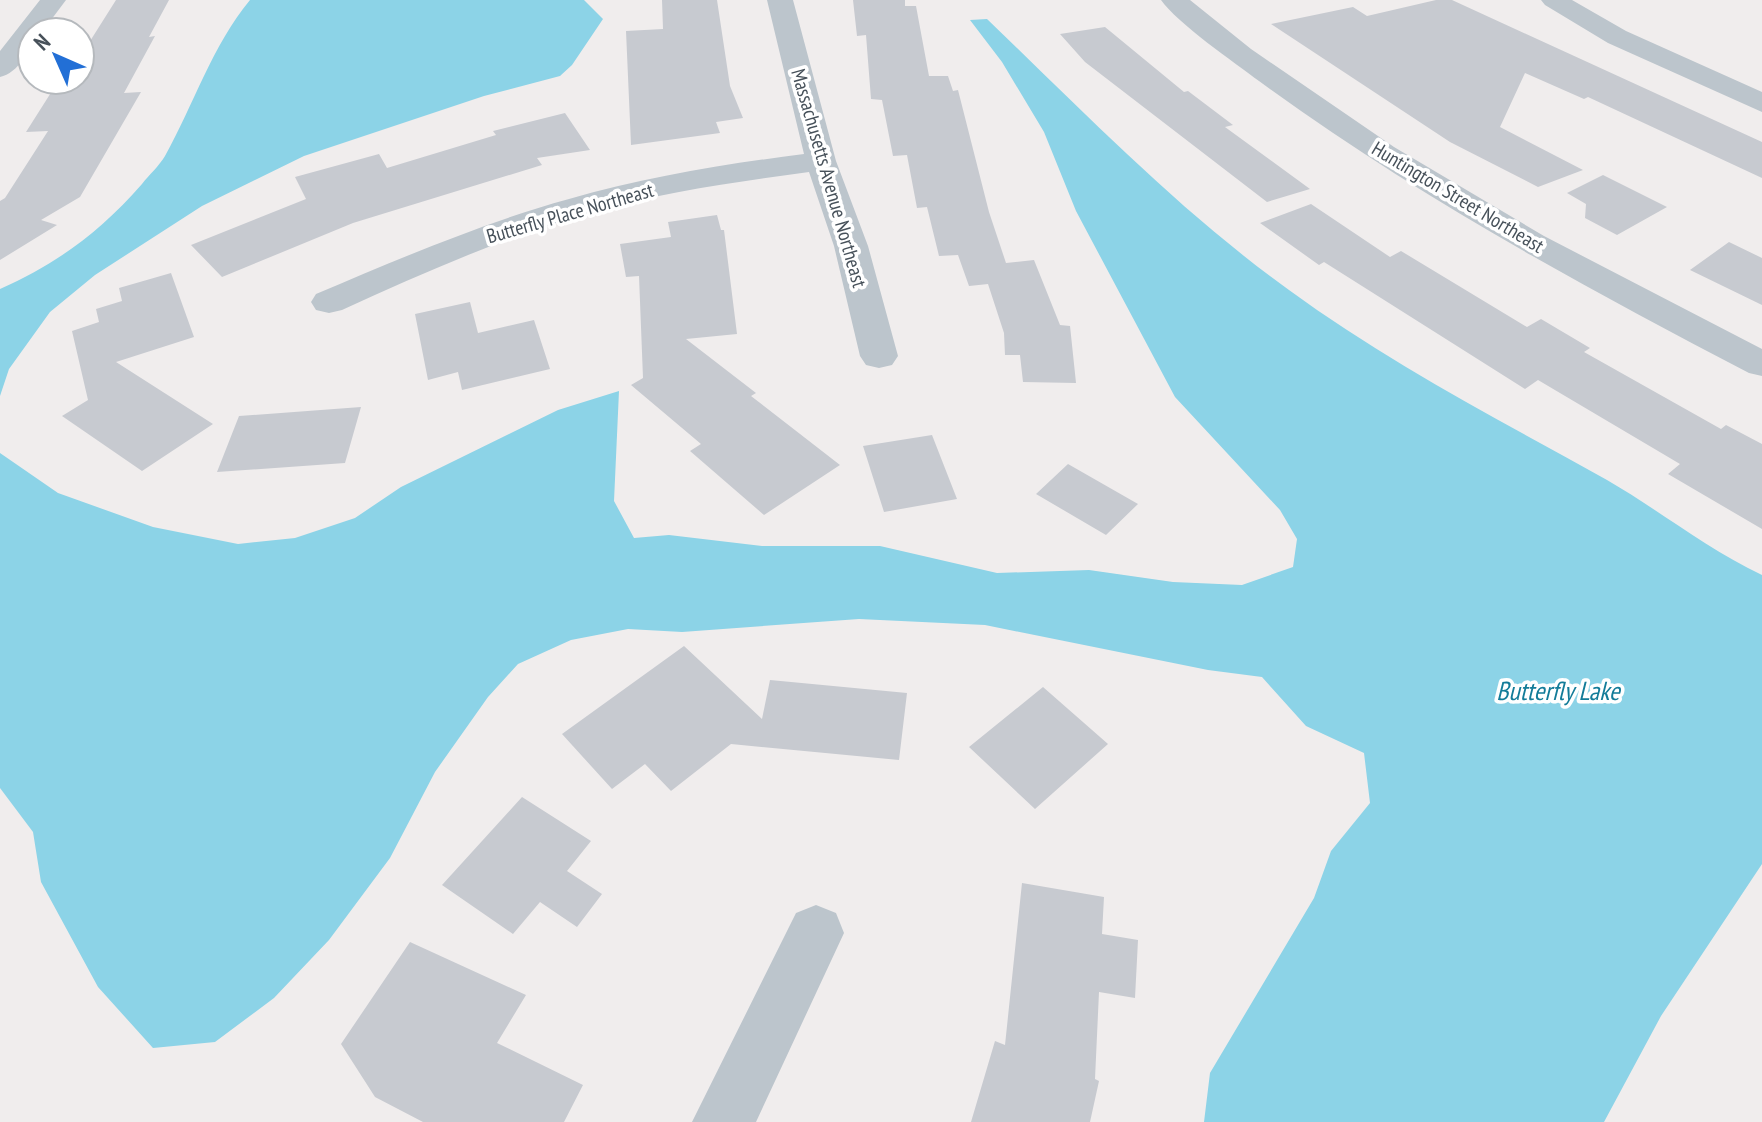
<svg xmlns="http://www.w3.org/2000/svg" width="1762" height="1122" font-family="'PT Sans Narrow',sans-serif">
	<rect width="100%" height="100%" fill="#f0eded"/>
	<!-- water -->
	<path fill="#8cd3e7" d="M250,0h334l19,19 -31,46 -12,11 -76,20 -180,60 -102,50 -107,69 -45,37 -41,57 -9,27v-107c58,-26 100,-57 142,-105 7,-9 17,-18 23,-28 29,-52 47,-110 85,-156z
		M987,19c97,93 192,192 302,271 100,73 210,130 318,190 52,30 100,69 155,95v289l-101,152 -57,106h-400l6,-49 104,-175 17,-47 39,-48 -6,-50 -58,-27 -44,-49 -54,-7 -223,-45 -126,-6 -177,13 -54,-3 -57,11 -53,24 -30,33 -53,75 -45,86 -61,82 -55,58 -59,44 -62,6 -55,-61 -57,-105 -8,-50 -33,-44v-335l58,40 95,34 85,17 57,-6 60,-20 46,-31 157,-77 61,-19 -5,110 20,37 35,-3 93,11h118l117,27 92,-3 84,12 69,3 51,-18 4,-28 -17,-29 -105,-113 -99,-186 -32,-79 -42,-70 -32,-42z"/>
	<!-- building -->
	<path fill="#c7cad0" d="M116,0h53l-20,37 6,-1 -31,57 17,-1 -61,105 -39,23 16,5 -57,35v-59l5,-3 43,-67 -22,1 33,-52h21v-23z
		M662,0h55l13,86 13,32 -27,4 4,11 -89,12 -5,-114 37,-2z
		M853,0h52v6h11l13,70h19l5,15 5,-1 31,122 17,51 28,-3 26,65 10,1 6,57 -53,-1 -3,-27h-15l-1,-22 -16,-49 -19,2 -11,-31 -19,1 -12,-49 -10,1 -10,-53 -14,1 -11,-56 -11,-1 -5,-64 -9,1z
		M1436,0h16l310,142v36l-174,-81 -4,2 -59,-26 -25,54 83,43 -45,17 -88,-45 -179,-118 82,-17 14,9z
		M1105,27l79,65 4,-1 45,34 -8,2 85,62 -43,13 -182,-140 -25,-28z
		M565,113l25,37 -53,8 5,7 -189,58 -131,54 -31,-32 115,-46 -11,-22 84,-23 8,14 109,-33 -3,-4z
		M1603,175l64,32 -50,28 -32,-17 1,-14 -19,-11z
		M1311,204l79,53 11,-6 126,76 14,-8 49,29 -6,4 137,77 5,-4 36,19v85l-94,-55 12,-10 -142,-84 -13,9 -201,-127 -5,3 -59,-42z
		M717,215l4,15h3l13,104 -51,5 70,54 -5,3 89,69 -76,50 -74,-64 11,-7 -70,-59 12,-7 -4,-102 -13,1 -6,-33 51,-7 -3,-15z
		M1729,242l33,16v47l-72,-35z
		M171,273l23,64 -78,25 97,62 -71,47 -80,-55 26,-16 -16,-69 27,-9 -3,-13 26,-8 -3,-13z
		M470,302l8,31 56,-13 16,49 -88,21 -4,-18 -30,8 -13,-66z
		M361,407l-16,56 -128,9 22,-56z
		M932,435l25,64 -73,13 -21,-66z
		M1068,464l70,40 -32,31 -70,-41z
		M684,646l78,73 8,-39 137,13 -8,67 -168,-16 -60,47 -26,-27 -33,25 -50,-55z
		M1043,687l65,57 -73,65 -66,-62z
		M522,797l69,44 -24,30 35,23 -25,33 -37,-25 -27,32 -71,-49z
		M1022,883l82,14 -2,37 36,6 -3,58 -36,-6 -4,87 4,2 -9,41h-119l24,-81 10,4z
		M410,942l116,53 -29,48 86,42 -19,37h-141l-48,-25 -34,-53z"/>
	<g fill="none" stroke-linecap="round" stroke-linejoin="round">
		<!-- street -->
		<path fill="#bcc5cc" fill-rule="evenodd" d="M40,0h26l-24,32h-10c0,18 -14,41 -32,45v-26z
			M767,0h26l43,161 32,85 30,110 -6,9 -13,3 -13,-3 -6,-9 -26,-110 -25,-74c-72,10 -146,20 -216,40 -87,24 -170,61 -251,98l-13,3 -13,-3 -5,-8 5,-8c83,-35 166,-71 253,-95 77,-22 156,-35 235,-45z
			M1161,0h29l61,49 143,98 150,89 218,113v27l-13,-3c-169,-88 -336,-179 -490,-292 -24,-18 -82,-58 -98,-81z
			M1541,0h31l54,31 136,61v20l-154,-69 -63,-38z
			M816,905l20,8 8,20 -88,189h-64l104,-209z"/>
	</g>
	<g text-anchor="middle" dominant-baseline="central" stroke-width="7" stroke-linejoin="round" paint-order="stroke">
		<!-- far-street labels -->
		<g font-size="20" fill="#47515a" stroke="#fff">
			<text transform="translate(829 178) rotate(74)">Massachusetts Avenue Northeast</text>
			<text transform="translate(1458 197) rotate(31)">Huntington Street Northeast</text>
			<text transform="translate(570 213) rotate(-16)">Butterfly Place Northeast</text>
		</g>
		<!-- water labels -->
		<g font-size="26" font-style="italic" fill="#137c99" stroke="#fff">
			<text x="1558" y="690">Butterfly Lake</text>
		</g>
	</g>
	<!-- north arrow -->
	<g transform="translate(56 56) rotate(315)"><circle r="38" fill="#ffffff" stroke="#b5b9bd" stroke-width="2"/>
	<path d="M0-6L14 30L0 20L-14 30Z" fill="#226fd6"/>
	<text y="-12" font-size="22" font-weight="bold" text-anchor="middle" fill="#47515a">N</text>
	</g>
</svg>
